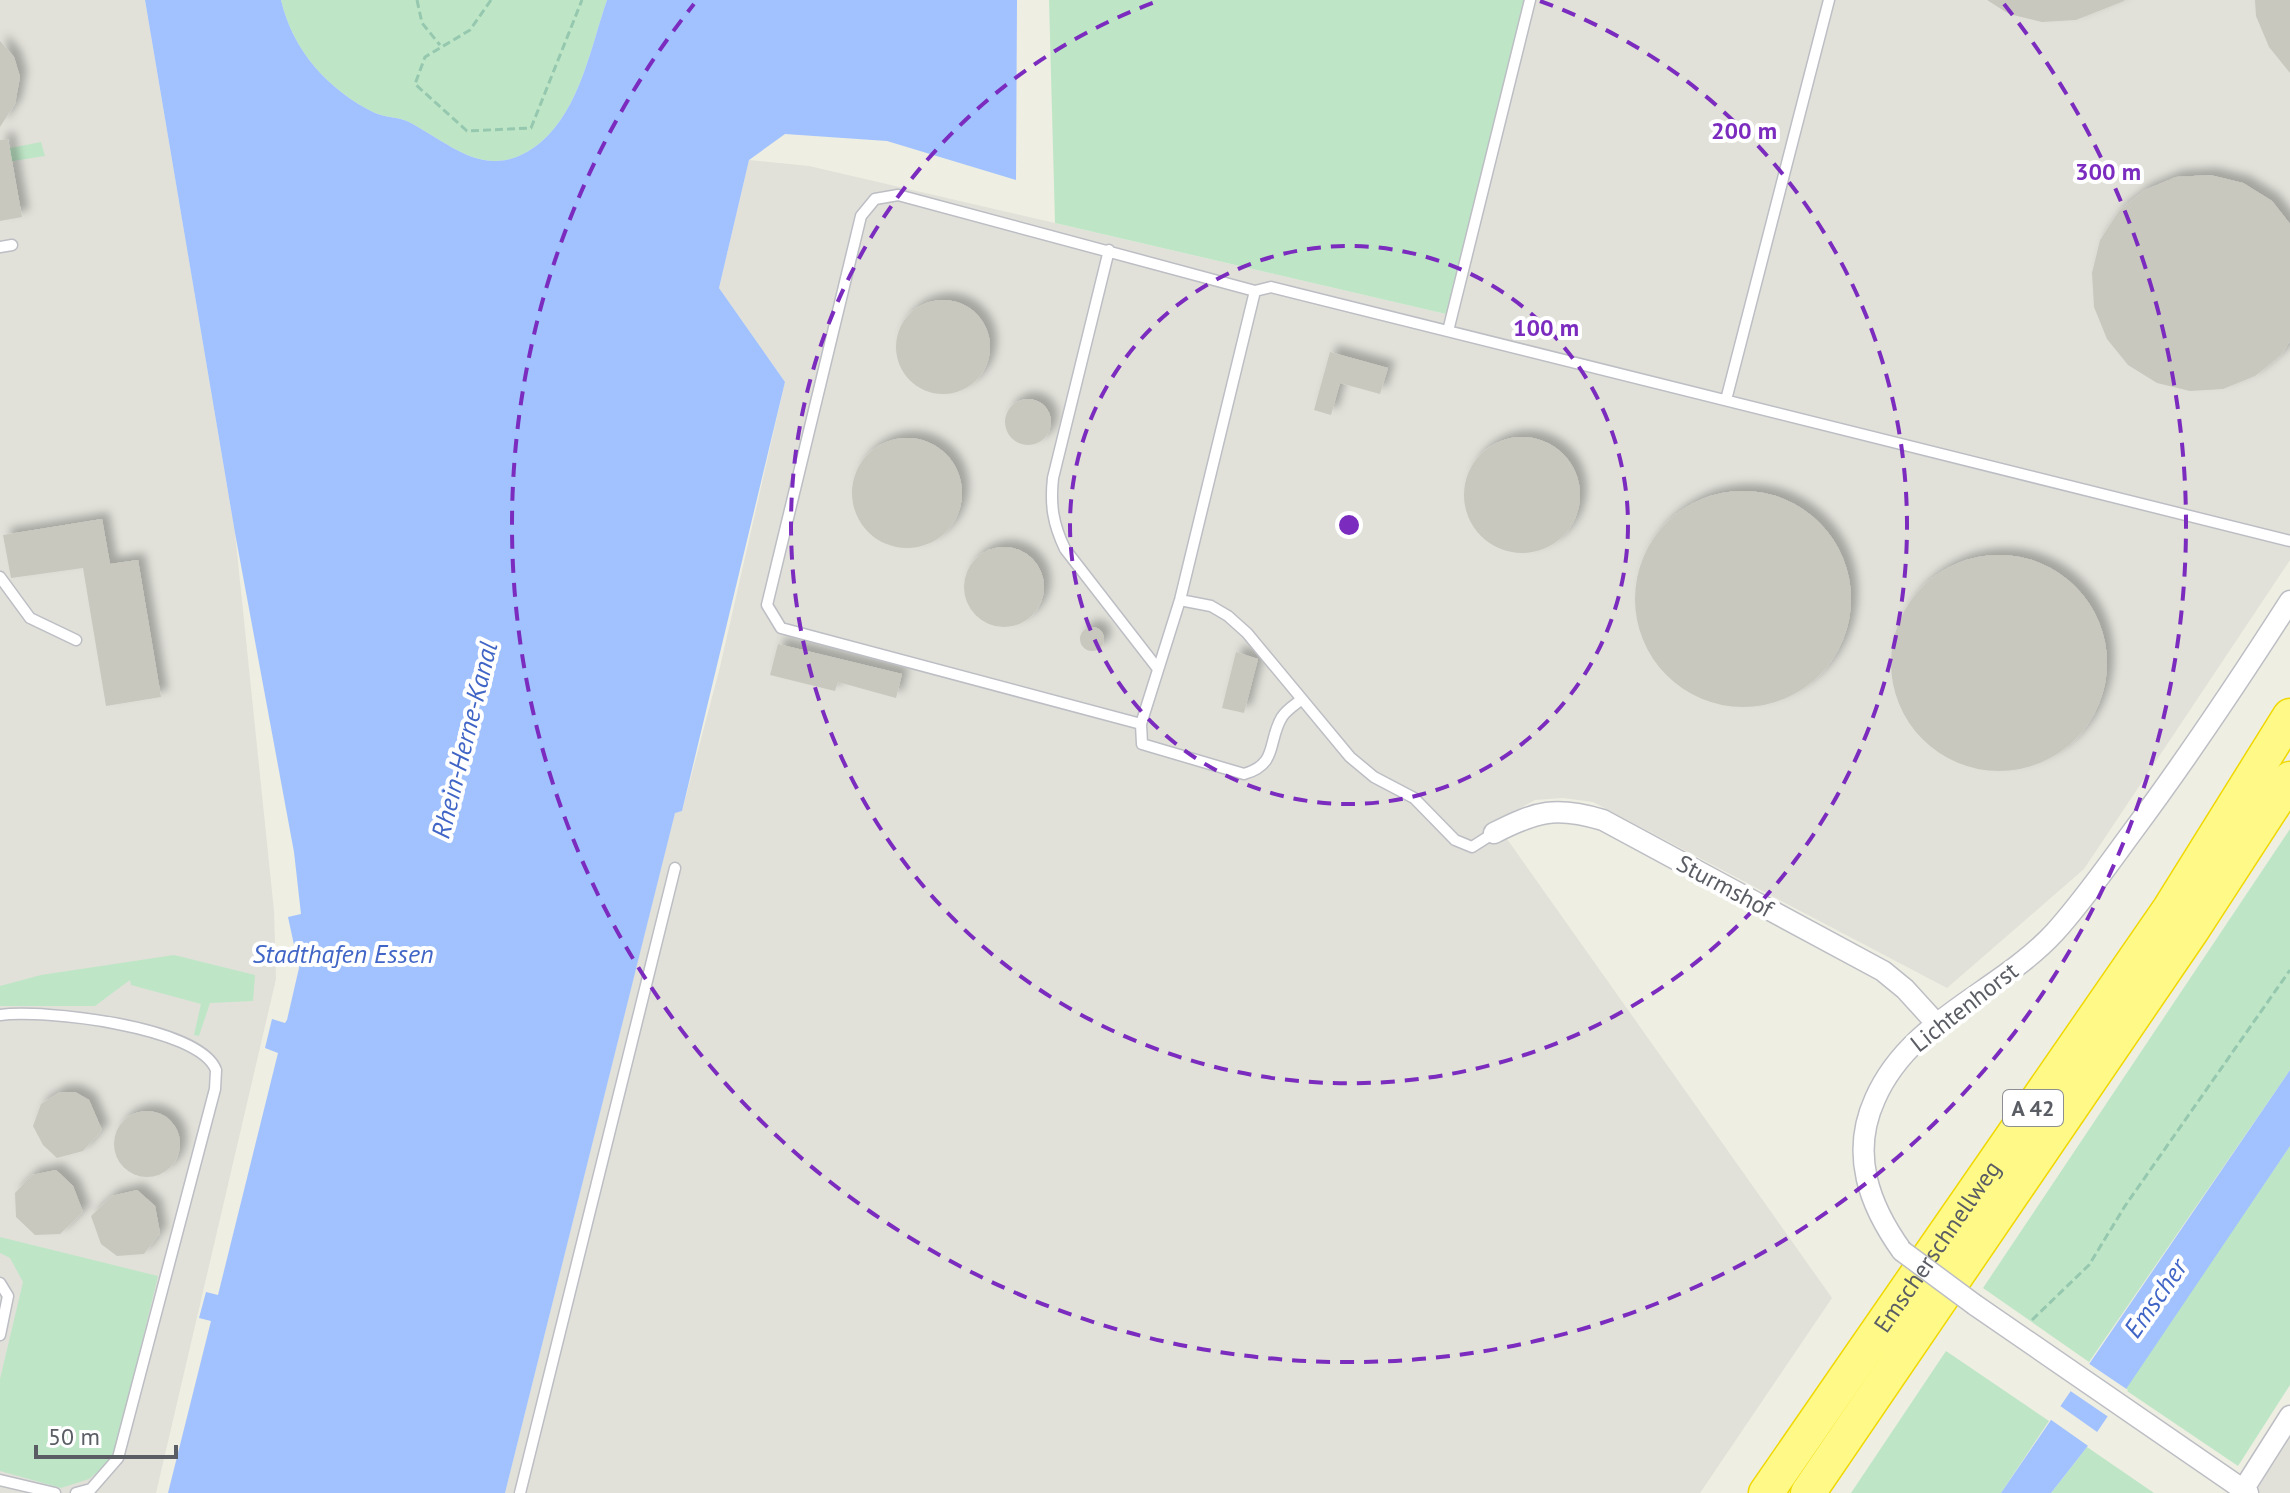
<svg xmlns="http://www.w3.org/2000/svg" width="2290" height="1493" font-family="'PT Sans',sans-serif">
	<defs>
		<filter id="shadow"><feDropShadow dx="7" dy="-7" stdDeviation="4" flood-color="#0004"/></filter>
	</defs>
	<rect width="100%" height="100%" fill="#eeeee2"/>
	<!-- industrial -->
	<path fill="#e1e1da" d="M0,0h145l90,533 39,378 2,68 -120,514h-156z
		M1526,0h764v560l-206,309 -137,119 -354,-186 -30,-4 -28,2 -40,22 337,476 -132,195h-1195l170,-681 7,-1 38,-144 65,-285 -66,-94 30,-128 60,6 637,148z
		M2290,1407v86h-53z"/>
	<!-- green -->
	<path fill="#bee6c6" d="M281,0h326c-16,46 -27,109 -66,142 -52,43 -88,3 -132,-20 -9,-5 -23,-4 -34,-9 -47,-23 -82,-62 -94,-113z
		M1049,0h477l-80,314 -391,-91z
		M41,142l4,14 -45,7v-13z
		M2290,829v241l-201,292 -106,-74z
		M174,955l81,20 -2,26 -43,2 -11,33 -5,-1 7,-31 -70,-19 -1,-5 -35,26h-95v-20l41,-11z
		M2290,1146v239l-52,81 -114,-77z
		M0,1237l158,39 -41,169 -9,18 -19,16 -28,9 -61,-17v-92l23,-97 -13,-24 -10,-5z
		M1946,1351l103,70 -48,72h-150z
		M2087,1447l67,46h-103z"/>
	<!-- water -->
	<path fill="#a1c2ff" d="M145,0h136c12,51 47,90 94,113 11,5 25,4 34,9 44,23 80,63 132,20 39,-33 50,-96 66,-142h410l-1,180 -129,-39 -102,-7 -36,26 -30,128 66,94 -103,429 -7,2 -170,680h-337l43,-172 -12,-3 7,-26 12,3 60,-242 -13,-5 7,-29 13,4 2,-3 12,-52 -11,-51 13,-3 -7,-62 -59,-319z
		M2290,1070v76l-203,301 -36,46h-50z"/>
	<!-- pier -->
	<path fill="#eeeee2" d="M2085,1361l43,29 -18,28 -44,-30z
		M2056,1403l44,31 -9,14 -44,-31z"/>
	<!-- building -->
	<path fill="#c9c8bf" filter="url(#shadow)" d="M1987,0h137v1l-48,19 -34,2 -33,-8z
		M2255,0h35v73l-21,-26 -13,-31z
		M0,41l14,16 6,20 -5,27 -15,23z
		M8,139l14,78 -22,4v-81z
		M2210,175l33,8 29,18 18,23v117l-9,14 -26,21 -32,13 -33,2 -33,-8 -29,-18 -21,-26 -13,-32 -2,-34 8,-33 19,-29 26,-21 31,-13z
		M896 347a47 47 0 1 1 94 0a47 47 0 1 1-94 0Z
		M1330,352l58,16 -8,26 -40,-11 -9,32 -17,-5z
		M1005 422a23 23 0 1 1 46 0a23 23 0 1 1-46 0Z
		M1464 495a58 58 0 1 1 116 0a58 58 0 1 1-116 0Z
		M852 493a55 55 0 1 1 110 0a55 55 0 1 1-110 0Z
		M1635 599a108 108 0 1 1 216 0a108 108 0 1 1-216 0Z
		M102,519l8,45 28,-4 23,137 -55,9 -23,-138 -72,10 -8,-43z
		M964 587a40 40 0 1 1 80 0a40 40 0 1 1-80 0Z
		M1891 663a108 108 0 1 1 216 0a108 108 0 1 1-216 0Z
		M1080 639a12 12 0 1 1 24 0a12 12 0 1 1-24 0Z
		M778,644l124,30 -6,24 -58,-16 -3,9 -65,-16z
		M1236,652l22,7 -14,54 -22,-5z
		M60,1092h15l14,8 13,30 -19,21 -26,7 -14,-13 -10,-19 8,-22z
		M114 1144a33 33 0 1 1 66 0a33 33 0 1 1-66 0Z
		M56,1170l17,16 10,26 -23,22 -25,1 -19,-18 -1,-24 17,-18z
		M137,1190l18,16 5,27 -16,21 -27,2 -16,-12 -10,-28 21,-20z"/>
	<g fill="none" stroke-linecap="round" stroke-linejoin="round">
		<!-- service casing -->
		<g stroke="#bcbec4" stroke-width="13">
			<path id="service" d="M0,247l12,-2
				M1109,250l-56,228c-3,27 0,46 12,71l93,120
				M1255,291l-75,309 -39,124 -360,-96 -14,-23 94,-389 14,-17 23,-4 357,96 16,-4 1019,254
				M1448,331l82,-331
				M1726,400l103,-400
				M0,577l30,41 46,22
				M1180,600l31,6 17,10 19,17 103,124 24,20 40,21 41,42 17,7 22,-14
				M1141,724l1,20 102,30c35,-10 23,-33 38,-57 4,-7 14,-13 20,-18
				M0,1015c42,-6 199,11 216,55l-1,19 -97,369 -27,31 -15,4
				M0,1283l8,13 -8,39
				M0,1480l55,13
				M520,1493l155,-625"/>
		</g>
		<!-- minor casing -->
		<g stroke="#bcbec4" stroke-width="23">
			<path id="minor" d="M1494,833c43,-22 62,-27 109,-13l280,151 22,18 31,34
				M1902,1251c-33,-46 -52,-97 -27,-152 35,-80 124,-106 180,-167 28,-31 53,-67 78,-101 55,-74 107,-152 157,-230
				M1975,1305l273,188
				M2243,1490l47,-74"/>
		</g>
		<!-- motorway casing -->
		<g stroke="#f0d800" stroke-width="37">
			<g id="motorway">
				<path id="s1" d="M1766,1493l403,-583 121,-194"/>
				<path d="M1808,1493l384,-563 98,-151"/>
			</g>
		</g>
		<!-- path -->
		<path stroke="#96c8af" stroke-width="3" stroke-dasharray="8 4" stroke-linecap="butt" d="M417,0l5,23 18,22
			M491,0l-21,30 -45,27 -10,27 52,47 64,-3 51,-128
			M2032,1320l57,-55 36,-59 165,-236"/>
		<!-- service -->
		<use href="#service" stroke="#fff" stroke-width="10"/>
		<!-- minor -->
		<use href="#minor" stroke="#fff" stroke-width="20"/>
		<!-- motorway -->
		<use href="#motorway" stroke="#fffa88" stroke-width="34"/>
		<!-- minor-bridge casing -->
		<g stroke="#bcbec4" stroke-width="23" stroke-linecap="butt">
			<path id="minor-bridge" d="M1902,1251l73,54"/>
		</g>
		<!-- minor-bridge -->
		<use href="#minor-bridge" stroke="#fff" stroke-width="20"/>
	</g>
	<!-- distance rings -->
	<g fill="none" stroke="#7b2cbf" stroke-width="4" stroke-dasharray="14 10">
		<circle cx="1349" cy="525" r="279"/>
		<path d="M1540 1A558 558 0 1 1 1158 1"/>
		<path d="M2004 4A837 837 0 1 1 694 4"/>
	</g>
	<g text-anchor="middle" dominant-baseline="central" stroke-width="8" stroke-linejoin="round" paint-order="stroke">
		<!-- shield labels -->
		<rect fill="#fff" stroke="#8c8e92" stroke-width="2" x="2003" y="1090" width="60" height="36" rx="6"/>
		<g font-size="22" font-weight="bold" fill="#5a5d64">
			<text x="2033" y="1108">A 42</text>
		</g>
		<!-- street labels -->
		<g font-size="24" fill="#5a5d64" stroke="#fff">
			<text transform="translate(1725 886) rotate(28)">Sturmshof</text>
			<text transform="translate(1964 1007) rotate(-38)">Lichtenhorst</text>
			<text stroke="none"><textPath href="#s1" startOffset="300">Emscherschnellweg</textPath></text>
		</g>
		<!-- water labels -->
		<g font-size="26" font-style="italic" fill="#4065c6" stroke="#fff">
			<text transform="translate(464 740) rotate(-76)">Rhein-Herne-Kanal</text>
			<text x="343" y="953">Stadthafen Essen</text>
			<text transform="translate(2155 1298) rotate(-55)">Emscher</text>
		</g>
	</g>
	<circle cx="1349" cy="525" r="12" fill="#7b2cbf" stroke="#fff" stroke-width="4"/>
	<g font-size="24" text-anchor="middle" font-weight="bold" fill="#7b2cbf" stroke="#fff" stroke-width="8" stroke-linejoin="round" paint-order="stroke">
		<text x="1744" y="139">200 m</text>
		<text x="2108" y="180">300 m</text>
		<text x="1546" y="336">100 m</text>
	</g>
	<!-- scale -->
	<path d="M36 1445v12h140v-12" fill="none" stroke="#5a5d64" stroke-width="4"/>
	<text x="48" y="1445" font-size="24" fill="#5a5d64" stroke="#ffffff" stroke-width="6" paint-order="stroke">50 m</text>
</svg>
